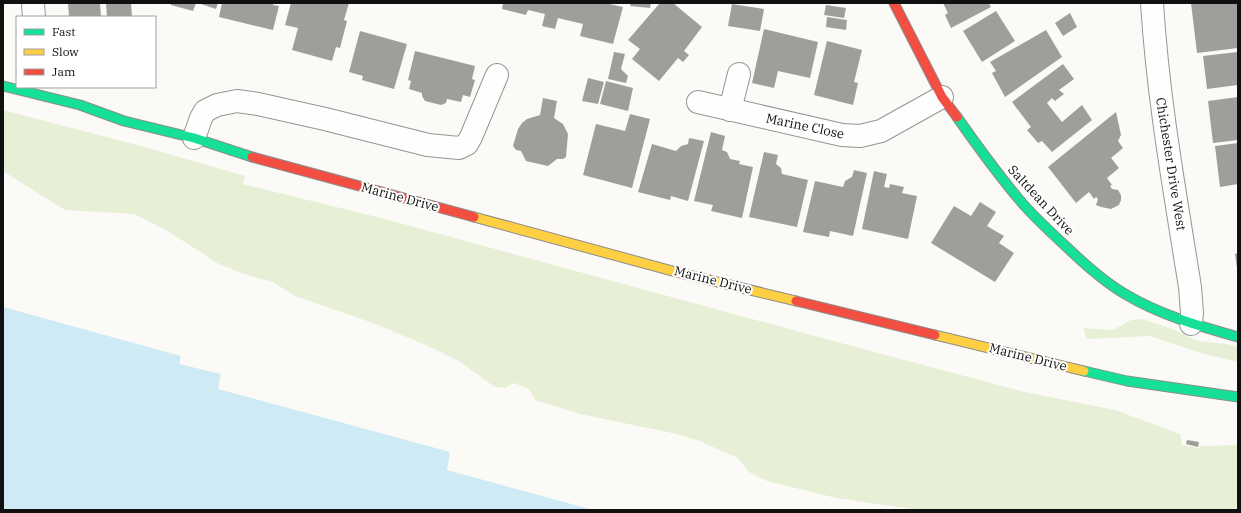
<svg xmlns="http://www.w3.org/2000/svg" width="1241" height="513" font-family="'IBM Plex Serif',serif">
	<rect width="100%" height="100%" fill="#fbfaf6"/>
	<!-- green -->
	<path fill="#e7f0d7" d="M3,110l134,35 108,31 -2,8 142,35 452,123 188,50 90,18 65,24 2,11 17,3 1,-2 38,-1v65h-320l-82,-12 -69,-17 -18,-9 -11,-14 -41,-18 -25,-7 -92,-19 -45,-14 -6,-11 -15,-6 -9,5 -9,-1 -7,-4 -30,-22 -33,-16 -53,-22 -78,-27 -22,-14 -23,-6 -31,-12 -50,-32 -35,-18 -69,-4 -62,-39z
		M1142,319l28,9 28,13 29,3 11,3v15l-34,-8 -54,-18 -63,3 -4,-11 30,2 18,-10z"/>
	<!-- water -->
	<path fill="#ceeaf4" d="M3,307l178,49 -2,8 42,10 -3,15 232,63 -3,18 146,40h-590z"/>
	<!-- building -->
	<path fill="#9f9e9b" d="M68,3h32l1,14h-32z
		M106,3h25l1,14h-25z
		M171,3h25l-3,8 -22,-6z
		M198,3h20l-2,6z
		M222,3h52l-1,2 6,1 -6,24 -54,-13z
		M291,3h58l-5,17 3,1 -7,27 -4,-1 -4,14 -40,-11 6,-22 -13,-3z
		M503,3h102l18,4 -10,37 -33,-8 3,-12 -25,-6 -3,11 -13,-3 3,-12 -17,-4 -2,5 -24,-6z
		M631,3h20l-1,5 -20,-2z
		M660,3h13l29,24 -18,24 5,4 -6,7 -5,-4 -19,23 -27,-22 8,-10 -12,-9z
		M943,3h46l2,4 -40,21 -6,-13 3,-2z
		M1191,3h47v45l-41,5z
		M732,4l32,5 -4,22 -32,-5z
		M826,5l20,3 -2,10 -20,-3z
		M996,11l19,30 -33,21 -19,-31z
		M1070,13l7,14 -14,9 -8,-13z
		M827,17l20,3 -1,10 -20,-3z
		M764,29l54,13 -8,36 -32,-7 -4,17 -22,-5z
		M1046,30l16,27 -57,40 -13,-24 4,-2 -6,-9z
		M360,31l47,13 -13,45 -32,-9 1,-4 -14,-4z
		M827,41l35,9 -8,32 4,1 -5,22 -39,-10z
		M415,51l60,15 -3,13 3,1 -5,17 -7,-2 -2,7 -14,-3 -1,4 -5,2 -16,-4 -3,-5v-3l-13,-4 2,-8 -3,-1z
		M614,52l11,2 -4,15 7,7 -2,7 -18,-4z
		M1237,52l1,33 -31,4 -4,-33z
		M1063,64l11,15 -15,11 5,4 -9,7 -3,-3 -5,5 15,19 20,-17 10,15 -40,32 -10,-11 -4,2 -11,-13 4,-3 -19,-25z
		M588,78l16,4 -6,22 -16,-3z
		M606,81l27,7 -5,23 -28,-7z
		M1238,97v43l-25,3 -5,-42z
		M543,98l14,3 -3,17 9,6 5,10 -2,23 -3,2h-6l-9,7 -22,-5 -5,-10 -5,-1 -3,-4 5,-17 4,-6 5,-4 13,-4z
		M1116,112l5,23 -3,6 5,7 -12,10 8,10 -12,10 5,7 -2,1 2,3 6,1 3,5v5l-2,5 -8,4 -10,-2 -5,-2 2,-6 -2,-2 -2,2 -5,-7 -13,11 -28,-36z
		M630,114l20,5 -18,69 -49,-13 13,-51 29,7z
		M711,132l14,4 -3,14 5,2 3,7 10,2 -1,3 14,3 -11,51 -31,-7 2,-6 -19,-4z
		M689,138l15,3 -16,60 -17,-5 -1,4 -32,-8 14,-48 24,7 5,-5 7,-2z
		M1238,143v41l-18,3 -5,-41z
		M764,152l14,3 -2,9 5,4 1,6 26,6 -11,47 -48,-10z
		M854,170l13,3 -14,63 -23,-5 -1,6 -26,-5 12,-51 28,6 2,-6 7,-4z
		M874,171l13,3 -3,13 5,1 1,-4 14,3 -2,6 15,3 -9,43 -46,-10z
		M980,202l16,10 -9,14 17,10 -5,7 15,10 -19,29 -64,-39 23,-37 17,10z
		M1238,253v15h-1l-2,-14z
		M1187,440l12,2 -1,5 -12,-3z"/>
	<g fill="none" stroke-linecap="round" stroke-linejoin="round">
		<!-- street casing -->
		<g stroke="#969594" stroke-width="24">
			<path id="street" d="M33,3l1,14
				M1152,3c6,96 23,190 38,284l2,26 -1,11
				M698,102l144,33 18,1 21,-5 61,-34
				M730,110l9,-36
				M194,138l7,-20 4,-7 12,-6 20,-4 21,3 67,15 103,26 31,3 8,-4 4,-7 26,-62"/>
		</g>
		<!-- fast casing -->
		<g stroke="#8c8c8a" stroke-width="11">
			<path id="fast" d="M3,86l77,19 44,16 70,17 58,19
				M957,117c21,30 42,59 66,87 15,17 33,33 50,49 16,15 33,30 52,41 35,21 74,32 113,43
				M1084,371l43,10 111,16"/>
		</g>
		<!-- slow casing -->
		<g stroke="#8c8c8a" stroke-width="11">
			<path id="slow" d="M474,217l202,55 120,29
				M935,335l149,36"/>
		</g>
		<!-- jam casing -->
		<g stroke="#8c8c8a" stroke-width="11">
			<path id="jam" d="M894,3l48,94 15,20
				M252,157l222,60
				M796,301l139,34"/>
		</g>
		<!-- street -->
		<use href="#street" stroke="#fefefe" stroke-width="22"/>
		<!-- fast -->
		<use href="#fast" stroke="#16e098" stroke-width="9"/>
		<!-- slow -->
		<use href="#slow" stroke="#ffcf43" stroke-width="9"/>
		<!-- jam -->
		<use href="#jam" stroke="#f24e42" stroke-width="9"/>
	</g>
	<g text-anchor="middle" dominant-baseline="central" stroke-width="4" stroke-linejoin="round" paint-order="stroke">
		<!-- street labels -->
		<g font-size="13" fill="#101010" stroke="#fff">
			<text transform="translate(805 126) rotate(12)">Marine Close</text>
			<text transform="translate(1171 164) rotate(81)">Chichester Drive West</text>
			<text transform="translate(400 197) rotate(15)">Marine Drive</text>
			<text transform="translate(1041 200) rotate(47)">Saltdean Drive</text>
			<text transform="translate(713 280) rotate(14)">Marine Drive</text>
			<text transform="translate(1028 357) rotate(14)">Marine Drive</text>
		</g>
	</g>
	<!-- border -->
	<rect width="1241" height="513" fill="none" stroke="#101010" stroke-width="8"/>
	<!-- legend -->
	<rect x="16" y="16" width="140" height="72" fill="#ffffff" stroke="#9f9f9f"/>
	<rect x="24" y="29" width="20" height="6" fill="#16e098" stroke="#9f9f9f"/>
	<text x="52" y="36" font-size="12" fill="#101010">Fast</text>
	<rect x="24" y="49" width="20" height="6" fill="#ffcf43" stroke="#9f9f9f"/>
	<text x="52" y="56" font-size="12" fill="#101010">Slow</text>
	<rect x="24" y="69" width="20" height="6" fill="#f24e42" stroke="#9f9f9f"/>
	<text x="52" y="76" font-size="12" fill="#101010">Jam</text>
</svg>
